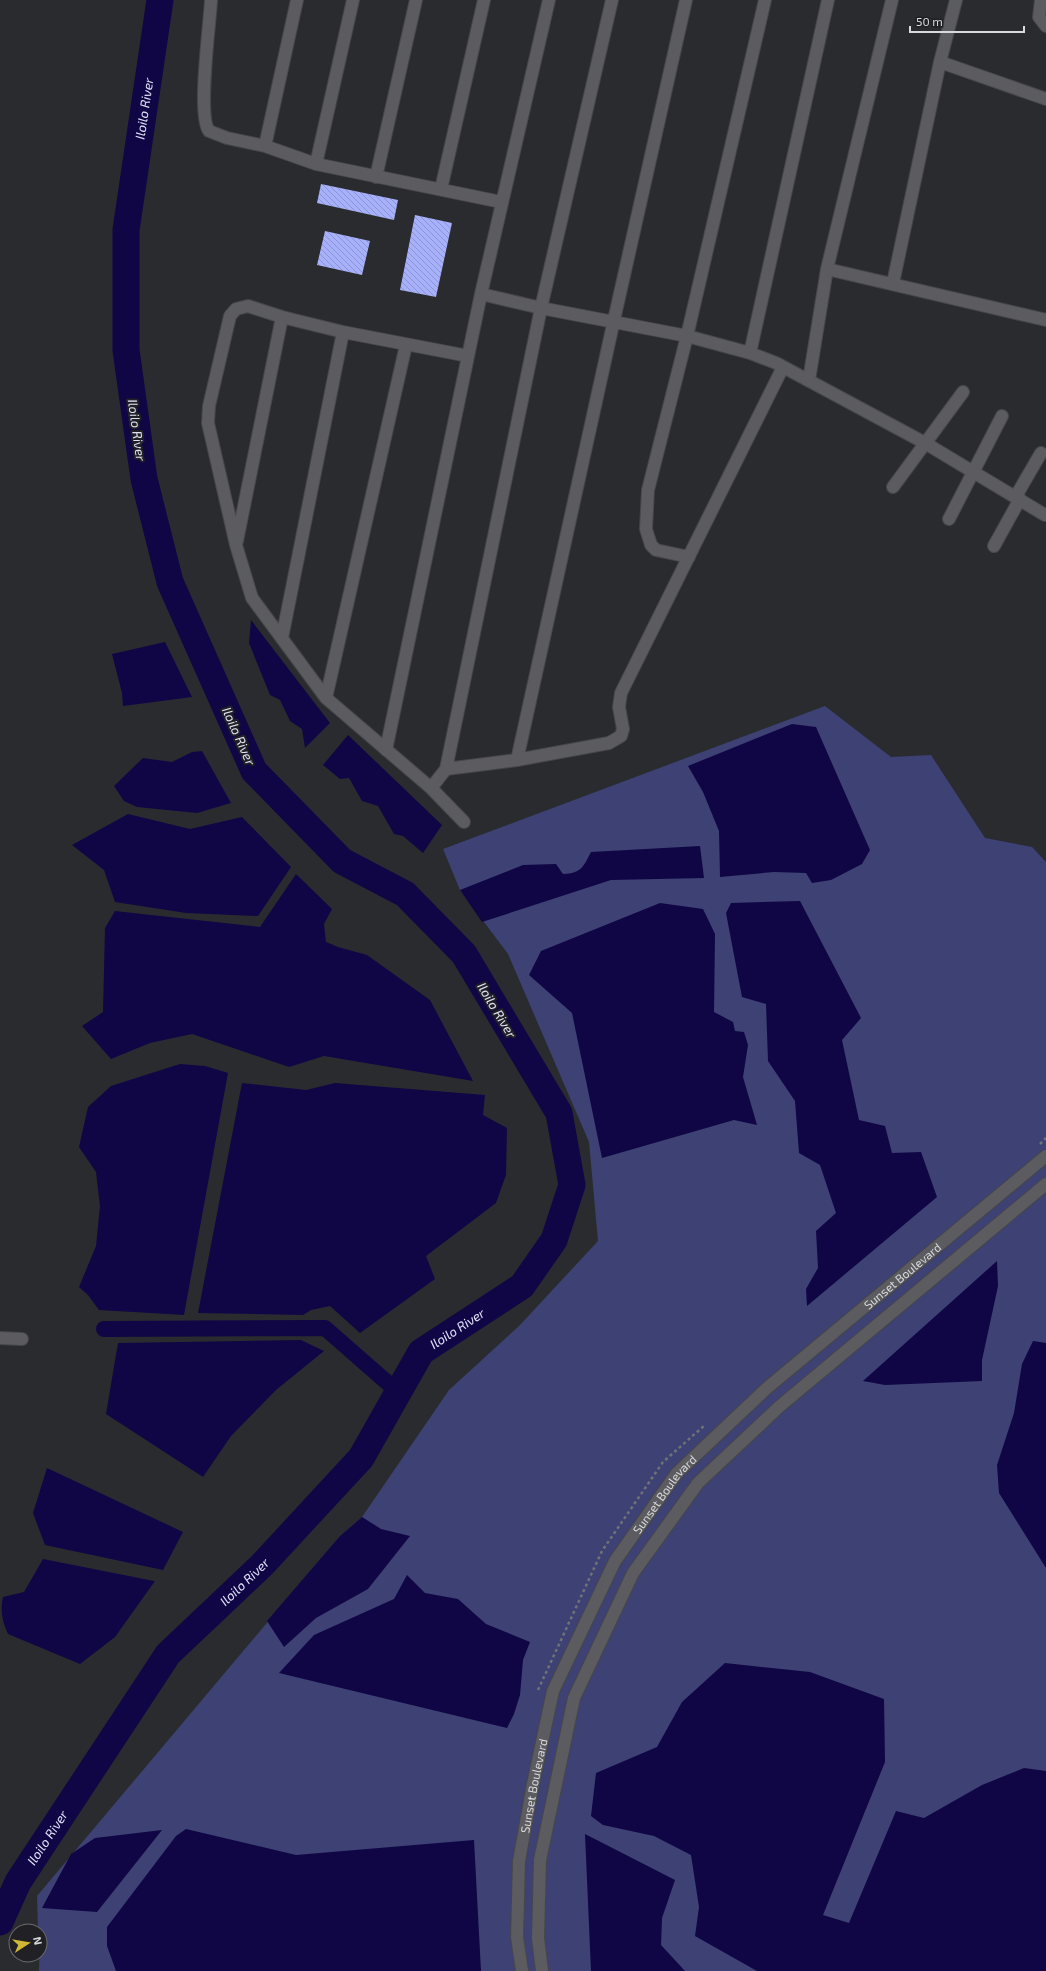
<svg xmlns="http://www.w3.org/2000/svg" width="1046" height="1971" font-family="'Exo 2',sans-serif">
	<defs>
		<pattern id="building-back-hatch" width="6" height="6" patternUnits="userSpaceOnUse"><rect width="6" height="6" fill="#a7b0fb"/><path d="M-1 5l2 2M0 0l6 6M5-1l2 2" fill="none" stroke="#8e94cd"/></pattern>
	</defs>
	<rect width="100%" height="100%" fill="#2a2b2f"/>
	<!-- grass -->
	<path fill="#3d4174" d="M825,706l66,51 40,-2 54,83 47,9 14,15v1109h-1007l1,-40h-2l-1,-35 303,-360 22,-19 87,-127 71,-65 78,-84 -9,-99 -81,-188 -48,-64 -17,-41z"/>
	<!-- water -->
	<path fill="#100645" d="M251,620l79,103 -25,25 -3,-19 -12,-8 -10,-21 -10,-5 -21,-52z
		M165,642l27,55 -69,9 -1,-13 -10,-39z
		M792,724l24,3 54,123 -8,14 -31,16 -19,3 -6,-10 -32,-1 -54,5 -1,-46 -16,-39 -15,-26z
		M348,735l94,90 -19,28 -20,-17 -9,-2 -16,-28 -16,-5 -13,-23 -9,1 -17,-14z
		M202,751l29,52 -34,10 -60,-6 -13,-6 -10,-15 29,-28 29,4 20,-10z
		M128,814l62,15 52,-12 49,50 -33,49 -72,-3 -71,-11 -11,-32 -32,-25z
		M700,846l4,32 -93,2 -129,42 -22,-32 63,-25 33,-1 7,10c19,-1 20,-7 28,-22z
		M296,874l36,35 -8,15 2,18 12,5 29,8 63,45 43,81 -149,-25 -35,11 -97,-33 -42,9 -39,16 -29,-33 21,-14 2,-84 10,-17 145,16z
		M800,901l61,117 -19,22 17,80 26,6 7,27 29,-1 16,45 -130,109 -1,-17 12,-21 -2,-37 20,-18 -16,-48 -21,-12 -4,-52 -27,-40 -2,-57 -24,-7 -16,-84 5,-10z
		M660,903l43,6 12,25 -1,78 19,10 2,9 9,1 4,13 -5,32 14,48 -23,-5 -132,38 -30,-145 -43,-38 12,-24z
		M180,1064l25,2 23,7 -44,242 -85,-5 -11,-15 -9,-8 17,-41 4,-40 -4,-34 -17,-25 9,-40 23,-21z
		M242,1083l64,7 29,-7 150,12 -2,20 24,13 -1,47 -10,28 -70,53 9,23 -75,54 -30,-27 -19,4 -8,5 -105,-2z
		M997,1261l1,25 -16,74v21l-97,4 -22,-4z
		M301,1340l23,11 -48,39 -45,46 -28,41 -97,-63 12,-71z
		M1033,1341l13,2v225l-47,-75 -2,-28 17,-52 8,-49z
		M47,1468l136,64 -20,38 -118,-25 -12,-32z
		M362,1517l19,12 29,7 -42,53 -52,29 -32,29 -17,-26 73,-85z
		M43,1559l111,22h1l-40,56 -35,27 -72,-30c-6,-12 -8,-25 -5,-37l21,-5z
		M407,1575l18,18 33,6 28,25 44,18 -7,18 -3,35 -6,19 -7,14 -228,-55 35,-38 80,-36z
		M725,1663l85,9 74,27 1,63 -62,153 26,8 47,-112 28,7 58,-33 42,-17 22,3v200h-289l-62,-35 4,-29 -8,-52 -37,-19 -51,-11 -12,-9 5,-43 61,-26 25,-45z
		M186,1829l110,26 178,-15 7,131h-365l-9,-25v-19l69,-91z
		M162,1830l-65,82 -55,-4 29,-54 24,-16z
		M585,1834l90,46 -13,38 -1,27 24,26h-94z"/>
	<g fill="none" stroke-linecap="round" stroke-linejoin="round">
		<!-- canal -->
		<path stroke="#100645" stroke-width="16" d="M104,1329l221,-1 73,64"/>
		<!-- river -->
		<path stroke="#100645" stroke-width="27" id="s1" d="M0,1922l18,-40 150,-228 94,-89 99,-107 60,-106 101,-66 32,-46 18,-55 -13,-72 -95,-159 -59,-60 -63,-33 -88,-90 -84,-189 -26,-103 -18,-129v-120l34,-230"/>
	</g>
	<!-- building -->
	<path fill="url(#building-back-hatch)" d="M321,184l77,16 -4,20 -77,-17z
		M415,215l37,8 -16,74 -36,-7z
		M325,231l45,10 -8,34 -45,-10z"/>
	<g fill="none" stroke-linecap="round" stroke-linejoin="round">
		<!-- street casing -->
		<g stroke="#46474a" stroke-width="14">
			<path id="street" d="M211,0c-1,24 -14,115 -2,131l18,7 38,8 51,18 185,38
				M1041,0l-2,17 7,9
				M940,62l106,37
				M265,146l32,-146
				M316,164l37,-164
				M376,177l40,-177
				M441,189l43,-189
				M827,269l219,51
				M893,283l47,-221 16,-62
				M481,294l60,14 146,28 63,17 26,10 149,80 120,72
				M750,353l78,-353
				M809,380l18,-111 65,-269
				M893,487l70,-95
				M1016,496l25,-43
				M949,519l53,-103
				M237,541l45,-224
				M994,546l26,-47
				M689,557l-33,-7 -5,-5 -5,-16 2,-39 39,-154 78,-336
				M282,638l61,-306
				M326,698l80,-353
				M386,750l95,-456 68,-294
				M517,760l97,-440 72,-320
				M446,769l71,-9 92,-17 12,-7 2,-7 -4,-22 2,-14 162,-326
				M431,788l15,-19 95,-461 71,-308
				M464,822l-33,-34 -105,-90 -74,-100 -16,-53 -28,-122 1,-17 21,-90 6,-7 12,-3 34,11 61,15 125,24
				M0,1338l22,1"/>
		</g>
		<!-- secondary casing -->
		<g stroke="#46474a" stroke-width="14">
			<g id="secondary">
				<path id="s2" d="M522,1971l-5,-34 2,-76 14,-77 20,-93 62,-130 62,-88 90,-85 279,-232"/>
				<path d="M542,1971l-4,-33 2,-78 34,-162 59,-125 65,-90 82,-77 266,-222"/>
			</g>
		</g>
		<!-- path -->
		<path stroke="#717276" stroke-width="2.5" stroke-dasharray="3 3" stroke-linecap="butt" d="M1040,1144l6,-6
			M538,1690l64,-139 61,-89 42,-37"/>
		<!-- street -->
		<use href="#street" stroke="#5b5b60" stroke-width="12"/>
		<!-- secondary -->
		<use href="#secondary" stroke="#5b5b60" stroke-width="12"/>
	</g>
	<g text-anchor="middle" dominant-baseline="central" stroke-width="4" stroke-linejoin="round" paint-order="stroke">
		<!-- street labels -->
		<g font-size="12" fill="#d9dadc" stroke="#212125">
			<text stroke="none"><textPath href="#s2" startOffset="835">Sunset Boulevard</textPath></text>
			<text stroke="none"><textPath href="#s2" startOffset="511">Sunset Boulevard</textPath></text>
			<text stroke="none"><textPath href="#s2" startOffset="187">Sunset Boulevard</textPath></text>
		</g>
		<!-- water labels -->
		<g font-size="13" font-style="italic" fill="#e0e3f7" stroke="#212125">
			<text stroke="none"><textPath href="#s1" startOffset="2174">Iloilo River</textPath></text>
			<text transform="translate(137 430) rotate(82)">Iloilo River</text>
			<text transform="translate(239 736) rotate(66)">Iloilo River</text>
			<text transform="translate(497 1010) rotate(59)">Iloilo River</text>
			<text stroke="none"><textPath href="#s1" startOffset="757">Iloilo River</textPath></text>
			<text stroke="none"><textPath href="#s1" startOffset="422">Iloilo River</textPath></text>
			<text stroke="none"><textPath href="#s1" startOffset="97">Iloilo River</textPath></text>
		</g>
	</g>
	<!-- north arrow -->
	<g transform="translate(28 1943) rotate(78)"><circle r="19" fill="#212125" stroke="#6b6b6e"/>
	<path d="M0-3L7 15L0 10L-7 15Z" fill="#d0b736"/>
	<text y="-6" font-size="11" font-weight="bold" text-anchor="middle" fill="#d9dadc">N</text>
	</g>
	<!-- scale -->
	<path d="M910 26v6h114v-6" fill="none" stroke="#d9dadc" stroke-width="2"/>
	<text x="916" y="26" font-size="12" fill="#d9dadc" stroke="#212125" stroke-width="3" paint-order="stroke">50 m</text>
</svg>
